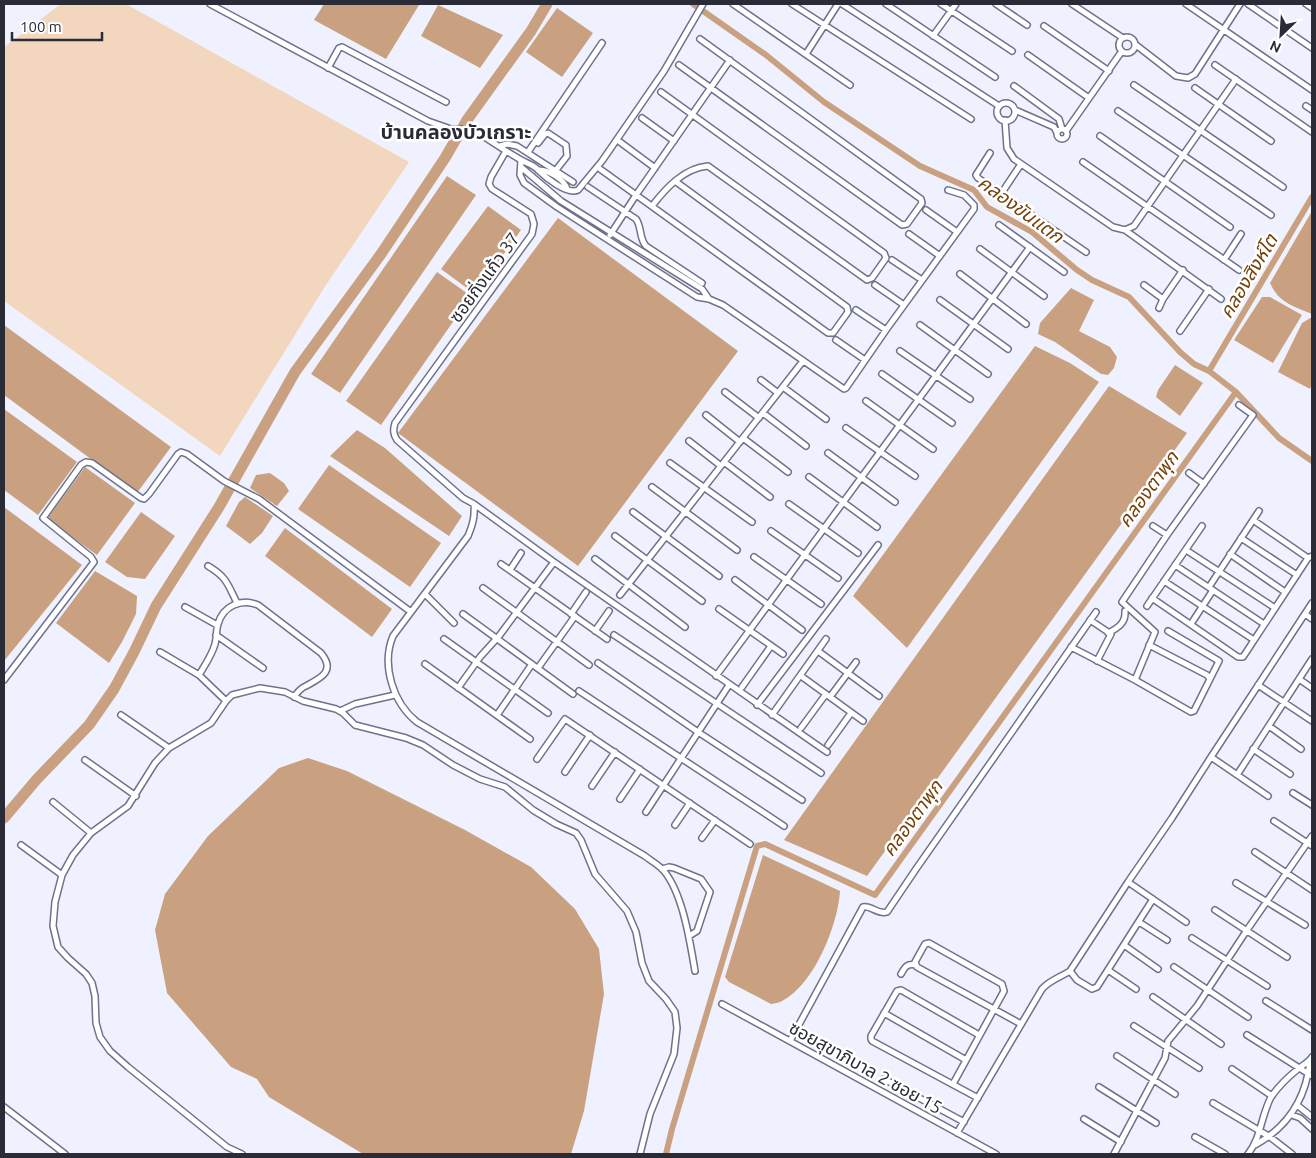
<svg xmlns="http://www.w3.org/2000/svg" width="1316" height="1158" font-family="Ubuntu,'Noto Sans Thai',sans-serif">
	<rect width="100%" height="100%" fill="#eff2fe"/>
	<!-- green -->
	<path fill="#f3d6be" d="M61,4h65l283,158 -85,126 -104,168 -216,-155v-254z"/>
	<!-- water -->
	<path fill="#c9a180" d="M324,4h93l2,1 -33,54 -72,-39z
		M438,5l65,30 -23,33 -59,-32z
		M557,8l36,25 -31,44 -36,-25z
		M447,176l29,19 -136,198 -29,-19z
		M488,206l33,24 -46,64 -34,-25z
		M1312,211v103c-19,-8 -33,-11 -42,-31z
		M558,218l180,133 -160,215 -180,-133z
		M437,272l34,24 -90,129 -35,-24z
		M1071,288l23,12 -15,31 31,16 7,10 -3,11 -6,7 -7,-1 -46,-32 -17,-8 2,-11z
		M1262,297h8l32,18 -29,48 -39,-23z
		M1312,317v67l-2,5 -32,-17 24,-49z
		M4,325l167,122 -34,46 -133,-98z
		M1035,346l35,17 29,19 -192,266 -54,-52z
		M1175,365l28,18 -23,33 -24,-19 2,-7z
		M1109,386l78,47 -320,443 -83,-36z
		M4,409l73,53 -39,53 -34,-25z
		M357,430l28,18 77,68 -13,20 -119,-80z
		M329,465l112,78 -31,44 -112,-78z
		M85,467l50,36 -38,52 -50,-36z
		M270,473l14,10 5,8 -12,15 -27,-18 6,-13z
		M245,497l28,19 -11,17 -12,11 -24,-18 13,-24z
		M4,507l78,58 -78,96z
		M141,512l34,24 -30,43 -18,-2 -22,-15z
		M285,528l107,81 -20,28 -107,-81z
		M95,571l42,25 -1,18 -14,28 -13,21 -53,-40z
		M308,758l39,13 118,59 66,37 44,42 24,40 5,45 -20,117 -13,43h-208l-94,-57 -12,-18 -26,-12 -64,-74 -12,-63 10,-36 43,-58 71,-68z
		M763,855l77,36c-2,34 -26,94 -58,110 -3,2 -8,2 -11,3l-42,-22 -4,-5z"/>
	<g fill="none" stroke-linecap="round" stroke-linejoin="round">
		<!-- canal -->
		<path stroke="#c9a180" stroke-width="6" d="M693,4l73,51 58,47 96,64 54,24 13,17 45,25 45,38 15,10 37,17 51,55 14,12 15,7 27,21 43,46 33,23
			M1209,371l103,-174
			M666,1154l6,-25 85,-283 8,-2 110,51 361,-503"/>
		<!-- river -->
		<path stroke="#c9a180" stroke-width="11" d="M4,818l33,-39 52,-54 25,-36 20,-37 22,-46 63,-99 76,-135 86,-118 64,-96 22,-38 64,-89 16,-27"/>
		<!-- minor casing -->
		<g stroke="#6d728d" stroke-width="8">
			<path id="minor" d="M210,4l218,117 23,8h21l34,22 -15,26 -2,7 3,5 39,25 3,10 -2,10 -137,189c-2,7 -2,11 2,17l66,58 11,6c1,12 -1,20 -6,32l-75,100c-12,29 0,67 24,86l228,134c6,5 14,9 19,15 19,23 26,71 31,100
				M733,4l117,81
				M792,4l179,115
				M842,4l157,102
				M886,4l109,73
				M941,4l71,47
				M996,4l31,21
				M1072,4l51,34
				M1186,4l126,86
				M1248,4l64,44
				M1306,4l6,4
				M1044,26l65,45
				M933,36l23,-32
				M1119 45a8 8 0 1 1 16 0a8 8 0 1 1-16 0Z
				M1136,45l40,31 12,2 7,-4 45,-70
				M806,54l32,-50
				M1028,55l61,43
				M679,65l223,160 5,-1 15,-21 -1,-4 -221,-160
				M1215,65l97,67
				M328,68l11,-20 3,-1 104,55
				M1134,85l149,102
				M1014,86l45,33 3,10
				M1195,88l76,53
				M997 112a9 9 0 1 1 18 0a9 9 0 1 1-18 0Z
				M1306,106l6,4
				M1015,110l39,17 3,6
				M1118,111l153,104
				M642,118l32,23
				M1005,120l2,28 7,11 99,68 12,3 9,-4 102,-147
				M1057 134a5 5 0 1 1 10 0a5 5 0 1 1-10 0Z
				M1066,131l56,-80
				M1100,136l130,91
				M620,142l35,26
				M538,143l7,-9 3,-1 18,12 1,11 -11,14
				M500,146l7,-2 10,2 56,36
				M506,151l15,9 -1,15 4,8 33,24 140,90 12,2 14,6 121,84 2,-1 40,-58 88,-121v-4l-10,-10 -16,-5
				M528,152l74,-109
				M990,153l-14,22 2,3 108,74
				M521,160c5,3 13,5 17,10 8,8 29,25 40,20l24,-29 62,-90 39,-67
				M1083,162l156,108
				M521,167l40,34 141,88 7,10
				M600,169l228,164h5l15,-21 -1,-5 -172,-126
				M538,170c9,-1 27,10 29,19
				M588,187l48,32c6,8 3,20 10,27l56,37
				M1001,194l20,-30
				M652,206c14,-18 32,-38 56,-40l159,114 5,-2 14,-20 -2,-5 -223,-161
				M926,210l31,22
				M999,225l65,47
				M1125,230l96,69
				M909,234l31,22
				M610,235l26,-40 94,-135
				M980,249l64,47
				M892,260l30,20
				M1224,260l17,-26
				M960,274l66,50
				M875,285l29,20
				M1144,285l19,14
				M940,300l68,49
				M1159,308l4,-9 20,-29
				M856,310l30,20
				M920,325l68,49
				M1180,331l29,-42
				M836,340l29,20
				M900,351l70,48
				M882,374l70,49
				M761,380l17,13
				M783,387l43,32
				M725,392l34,26
				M866,401l67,48
				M763,413l43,33
				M706,415l34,27
				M846,428l69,48
				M743,438l45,34
				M689,441l32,25
				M828,453l67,49
				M724,462l46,35
				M670,463l82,59
				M1189,473l15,11
				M809,477l68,50
				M652,487l85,63
				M474,504l80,58 273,190
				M789,504l69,49
				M633,512l86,64
				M1253,520l55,38
				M1153,526l14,9
				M771,531l67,47
				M615,536l87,65
				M1241,538l56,37
				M1186,550l89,58
				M1230,554l55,38
				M754,557l67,47
				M595,559l90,68
				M501,564l106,75
				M1175,565l89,59
				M208,566c19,11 20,19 29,37
				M510,570l11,-17
				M735,580l67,50
				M1164,581l90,59
				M1209,587l50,-76
				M483,588l106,77
				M425,594l29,29
				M620,595l183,-234
				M1152,598l86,59h5l65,-99 4,-2
				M1147,606l55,-80
				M185,607l32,18
				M719,609l64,45
				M463,614l110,80
				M571,614l15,-22
				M1305,614l7,5
				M1090,620l21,14 -14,27
				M1191,624l22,-34
				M595,631l14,-20
				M1168,631l51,30 -9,18
				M1108,633c10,-5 18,-10 17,-22
				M216,635l47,33
				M614,635l207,138
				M444,639l104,74
				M1071,647l64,33 20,-48 -33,-30 45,-67 86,-120 -14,-10
				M818,651l61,45
				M160,652l39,23 27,26
				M598,663l100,69 104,68
				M425,664l105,75
				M538,668l37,-52
				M199,675c6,-10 13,-20 16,-31 2,-7 1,-14 3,-20 5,-18 23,-26 40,-19l63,48c15,18 0,25 -15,33 -6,2 -9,7 -12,11
				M716,676l314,-429
				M801,676l62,45
				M1299,679l13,9
				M4,680l90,-118 -3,-5 -48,-39 38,-53 5,-3 6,1 49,35 3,1 5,-5 29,-40 3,-2 6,2 37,27 35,18 152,113
				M1135,680l56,32 3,-1 16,-32 -3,-4 -58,-30
				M1258,685l54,36
				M742,687l29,-41
				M458,688l22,-31 19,-21 55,-74
				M579,691l205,135
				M830,697l26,-35
				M757,705l121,-160
				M340,711l15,-7 40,-9
				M121,715l48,33
				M497,715l35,-51
				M772,715l54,-76
				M1269,726l32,23
				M801,728l25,-34
				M828,745l23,-32
				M1253,749l37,25
				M1211,757l57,39
				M537,759l28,-40 185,125
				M85,760l51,36
				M565,772l25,-37
				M1237,775l75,-116
				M592,786l23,-34
				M1293,793l19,12
				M620,799l20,-30
				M53,802l38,31
				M646,812l83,-127
				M1274,821l38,25
				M675,825l15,-22
				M702,838l13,-18
				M21,845l41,30
				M1255,852l57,38
				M662,869l7,-2 5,1 27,11 9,13 -13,39 -8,5
				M1128,882l58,40
				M1236,883l69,42
				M1215,910l72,47
				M1139,922l28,18
				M1192,938l75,48
				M1124,945l34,24
				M1174,967l74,50
				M1108,970l28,19
				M1070,971l7,9 15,9 5,-2 56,-88
				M901,974c4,-7 6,-11 15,-9
				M1153,997l68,47
				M1266,1001l46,29
				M722,1004l274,150
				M884,1013l82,47
				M1134,1026l65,42
				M1247,1035l65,41
				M790,1041l73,-134c8,-2 15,8 24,5l29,-43 180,-257
				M1117,1056l58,38
				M1232,1069l40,27
				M884,1079l80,43
				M953,1084l51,-93 -2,-7 -73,-41 -4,1 -10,18 2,5 104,57
				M1099,1087l57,36
				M978,1098l-106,-57 -1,-2v-3l26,-45 4,-1 78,45
				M1213,1103l57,34 22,17
				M1297,1105l15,12
				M4,1107l61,47
				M1292,1115l8,3 12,11
				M1084,1119l37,23
				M957,1133l85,-144c8,-9 19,-12 28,-18l58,-89 44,-64 39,-61 101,-154
				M1195,1137l30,17
				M1255,1145c33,-18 51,-47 55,-84
				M242,1154l-15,-7 -99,-80 -18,-16 -10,-14 -4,-14 -1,-27 -3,-13 -6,-9 -18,-16 -10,-11 -5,-21 2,-24 7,-27 11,-20 18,-22 37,-27 27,-43 14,-15 42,-25 15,-22 6,-6 28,-7 25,4 18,9 33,8 7,4 12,12 51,13 17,7 30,20 27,14 25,8 28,23 23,14 20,9 5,7 14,34 32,37 9,21 6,31 7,18 17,18 9,13 2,16 -3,26 -24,60 -10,40
				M1114,1154l51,-96 3,-17 29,-35 50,-76 65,-94
				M1248,1154c13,-16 13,-38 23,-57 7,-10 17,-20 27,-28 5,-4 11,-7 14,-12"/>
		</g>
		<!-- minor -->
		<use href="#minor" stroke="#fff" stroke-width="5"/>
	</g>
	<g text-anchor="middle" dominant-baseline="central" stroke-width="5" stroke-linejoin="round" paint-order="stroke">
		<!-- street labels -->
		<g font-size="18" fill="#292b36" stroke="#fff">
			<text transform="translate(484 277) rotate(-54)">ซอยกิ่งแก้ว 37</text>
			<text transform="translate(866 1067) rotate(29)">ซอยสุขาภิบาล 2 ซอย 15</text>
		</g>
		<!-- water labels -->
		<g font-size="19" font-style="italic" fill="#744108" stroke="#fff">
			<text transform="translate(1021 209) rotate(36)">คลองขันแตก</text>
			<text transform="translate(1248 276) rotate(-59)">คลองสิงห์โต</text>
			<text transform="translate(1148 489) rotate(-54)">คลองตาพุก</text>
			<text transform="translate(912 818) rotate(-54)">คลองตาพุก</text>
		</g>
		<!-- quarter labels -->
		<g font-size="20" font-weight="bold" fill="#292b36" stroke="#fff">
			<text x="456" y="131">บ้านคลองบัวเกราะ</text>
		</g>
	</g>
	<!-- border -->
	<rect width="1316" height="1158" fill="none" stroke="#292b36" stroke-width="10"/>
	<!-- north arrow -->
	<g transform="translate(1281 35) rotate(205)" stroke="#ffffff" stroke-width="4" paint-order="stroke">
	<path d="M0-4L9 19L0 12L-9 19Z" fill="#292b36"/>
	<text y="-8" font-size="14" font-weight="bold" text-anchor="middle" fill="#292b36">N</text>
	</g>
	<!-- scale -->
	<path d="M12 32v8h90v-8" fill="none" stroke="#292b36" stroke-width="2.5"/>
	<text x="20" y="32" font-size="15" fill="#292b36" stroke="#ffffff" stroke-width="4" paint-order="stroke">100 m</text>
</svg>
